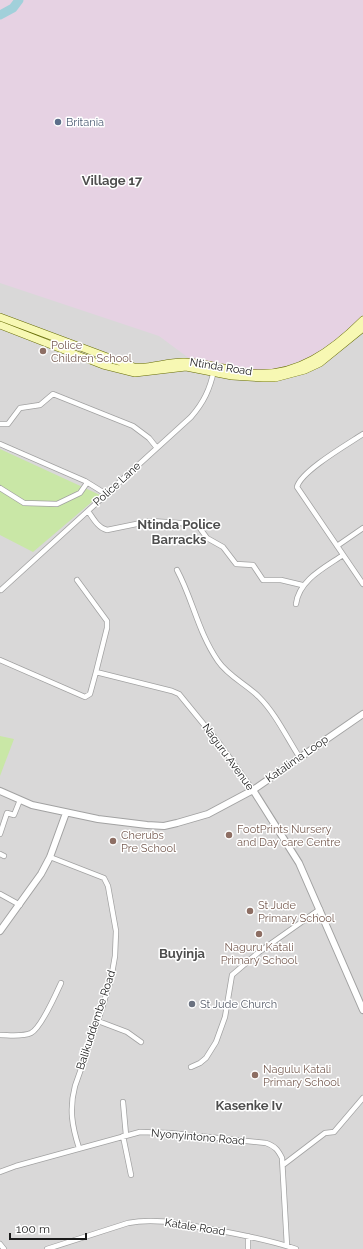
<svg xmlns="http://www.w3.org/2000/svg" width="363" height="1249" font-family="Raleway,sans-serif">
	<rect width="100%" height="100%" fill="#ece8e0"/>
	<!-- residential -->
	<path fill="#d9d8d8" d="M0,0h363v1249h-363z"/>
	<!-- industrial -->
	<path fill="#e6d2e3" d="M0,0h363v315l-24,22 -28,20 -33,12 -31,2 -57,-12 -31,-23 -159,-53z"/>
	<!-- grass -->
	<path fill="#c9e7a6" d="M0,449l100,46 -67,57 -33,-17z
		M0,736l14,3 -14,37z"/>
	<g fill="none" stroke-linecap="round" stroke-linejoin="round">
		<!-- river -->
		<path stroke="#a1d0da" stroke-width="9" d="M0,15l13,-7 6,-8"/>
		<!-- minor casing -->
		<g stroke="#a2a2a2" stroke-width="6">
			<path id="minor" d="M0,424h8l12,-16 20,-3 13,-11 80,32 16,12 8,10
				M363,434c-15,10 -62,37 -66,53l66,97
				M0,444l85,37 21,13
				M0,488l24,15 33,1 23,-11 7,-10
				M88,511c5,7 10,17 19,19l44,-9 42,3 6,3 8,11 16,9 13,17 17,1 10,15h18l21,5
				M337,546l26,-18
				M177,570c16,30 21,62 41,91 10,15 28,23 41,36 17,17 28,41 41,61
				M77,580l30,41v7l-11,44
				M1,590l190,-173c13,-15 19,-28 23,-47
				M296,604c3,-24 28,-36 47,-49
				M0,660l85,37 5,-3 6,-22 76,19 7,3 40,49 34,47
				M0,834l7,-21 7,2 6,-15
				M0,854l4,2
				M50,857l54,21 4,8 8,45 -1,25 -4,23 -13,42 -23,65c-6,23 -3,40 4,62
				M0,894l20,11
				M98,1021l29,11 14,10
				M0,1035c9,0 22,2 31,-2 10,-5 25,-39 30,-50
				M191,1067l9,-4 6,-5 10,-16 9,-25 7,-42 27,-23 61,-43
				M123,1102l3,33
				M123,1136l8,39
				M283,1165l42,-32 9,-1 29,-34
				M0,1172l16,-6 124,-34 30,1 96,10c9,3 12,7 16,15l5,88
				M248,1236v13
				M0,1244l4,5
				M47,1249l81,-26c29,-6 58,2 88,7 27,5 54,10 80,19"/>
		</g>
		<!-- tertiary casing -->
		<g stroke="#a2a2a2" stroke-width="8">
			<path id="tertiary" d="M253,790l46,73 64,147
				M0,791l32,14 66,14 49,6 17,1 13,-3 31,-9 45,-24 110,-76
				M0,931l41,-57 9,-17 16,-44"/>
		</g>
		<!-- secondary casing -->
		<g stroke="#676d07" stroke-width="8">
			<path id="secondary" d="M0,317l134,50c17,2 34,-6 51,-5 22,1 44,8 66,11 45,5 82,-23 112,-53
				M0,325l103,40 32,8 51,-6 46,9 31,2h12l30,-8 15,-7 43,-35"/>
		</g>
		<!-- minor -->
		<use href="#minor" stroke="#fff" stroke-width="4.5"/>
		<!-- tertiary -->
		<use href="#tertiary" stroke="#fff" stroke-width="6"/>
		<!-- secondary -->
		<use href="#secondary" stroke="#f7f8b3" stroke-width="7"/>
	</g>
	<!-- markers -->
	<circle fill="#5c6f8a" stroke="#fff" stroke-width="1.5" cx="58" cy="122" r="4"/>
	<g fill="#8d6e63" stroke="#fff" stroke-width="1.5">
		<circle cx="43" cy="351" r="4"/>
		<circle cx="229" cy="835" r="4"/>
		<circle cx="113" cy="841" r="4"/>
		<circle cx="250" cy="911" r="4"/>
		<circle cx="259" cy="934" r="4"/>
		<circle cx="255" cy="1075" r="4"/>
	</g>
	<circle fill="#6b7280" stroke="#fff" stroke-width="1.5" cx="192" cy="1004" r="4"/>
	<g text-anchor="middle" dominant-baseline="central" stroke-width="3" stroke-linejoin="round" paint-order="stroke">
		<!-- service labels -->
		<g font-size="11" fill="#4e5e75" stroke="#fff" text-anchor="start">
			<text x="66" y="122">Britania</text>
		</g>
		<!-- education labels -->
		<g font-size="11" fill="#785e54" stroke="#fff" text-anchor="start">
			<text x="51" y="345">Police<tspan x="51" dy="13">Children School</tspan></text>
			<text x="237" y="829">FootPrints Nursery<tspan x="237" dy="13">and Day care Centre</tspan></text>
			<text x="121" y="835">Cherubs<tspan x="121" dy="13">Pre School</tspan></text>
			<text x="258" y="905">St Jude<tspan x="258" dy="13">Primary School</tspan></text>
			<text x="259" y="947" text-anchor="middle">Naguru Katali<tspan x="259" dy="13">Primary School</tspan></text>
			<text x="263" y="1069">Nagulu Katali<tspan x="263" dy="13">Primary School</tspan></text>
		</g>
		<!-- street labels -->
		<g font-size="11" fill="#1b1b1b" stroke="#fff">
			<text transform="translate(221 367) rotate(9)">Ntinda Road</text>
			<text transform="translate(117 484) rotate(-42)">Police Lane</text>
			<text transform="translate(228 757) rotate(54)">Naguru Avenue</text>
			<text transform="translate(297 759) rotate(-35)">Katalima Loop</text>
			<text transform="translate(96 1020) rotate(-72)">Balikuddembe Road</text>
			<text transform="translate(198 1137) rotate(5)">Nyonyintono Road</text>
			<text transform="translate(195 1227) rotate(9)">Katale Road</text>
		</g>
		<!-- worship labels -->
		<g font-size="11" fill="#5b616d" stroke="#fff" text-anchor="start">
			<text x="200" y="1004">St Jude Church</text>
		</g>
		<!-- quarter labels -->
		<g font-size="13" font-weight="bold" fill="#4e4e4e" stroke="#fff">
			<text x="112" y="180">Village 17</text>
			<text x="179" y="524">Ntinda Police<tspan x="179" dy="15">Barracks</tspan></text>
			<text x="182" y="953">Buyinja</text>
			<text x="249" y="1105">Kasenke Iv</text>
		</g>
	</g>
	<!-- scale -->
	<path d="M10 1233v6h76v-6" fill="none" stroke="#1b1b1b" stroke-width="2"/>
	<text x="16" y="1233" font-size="12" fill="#1b1b1b" stroke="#ffffff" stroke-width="3" paint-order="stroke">100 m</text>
</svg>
